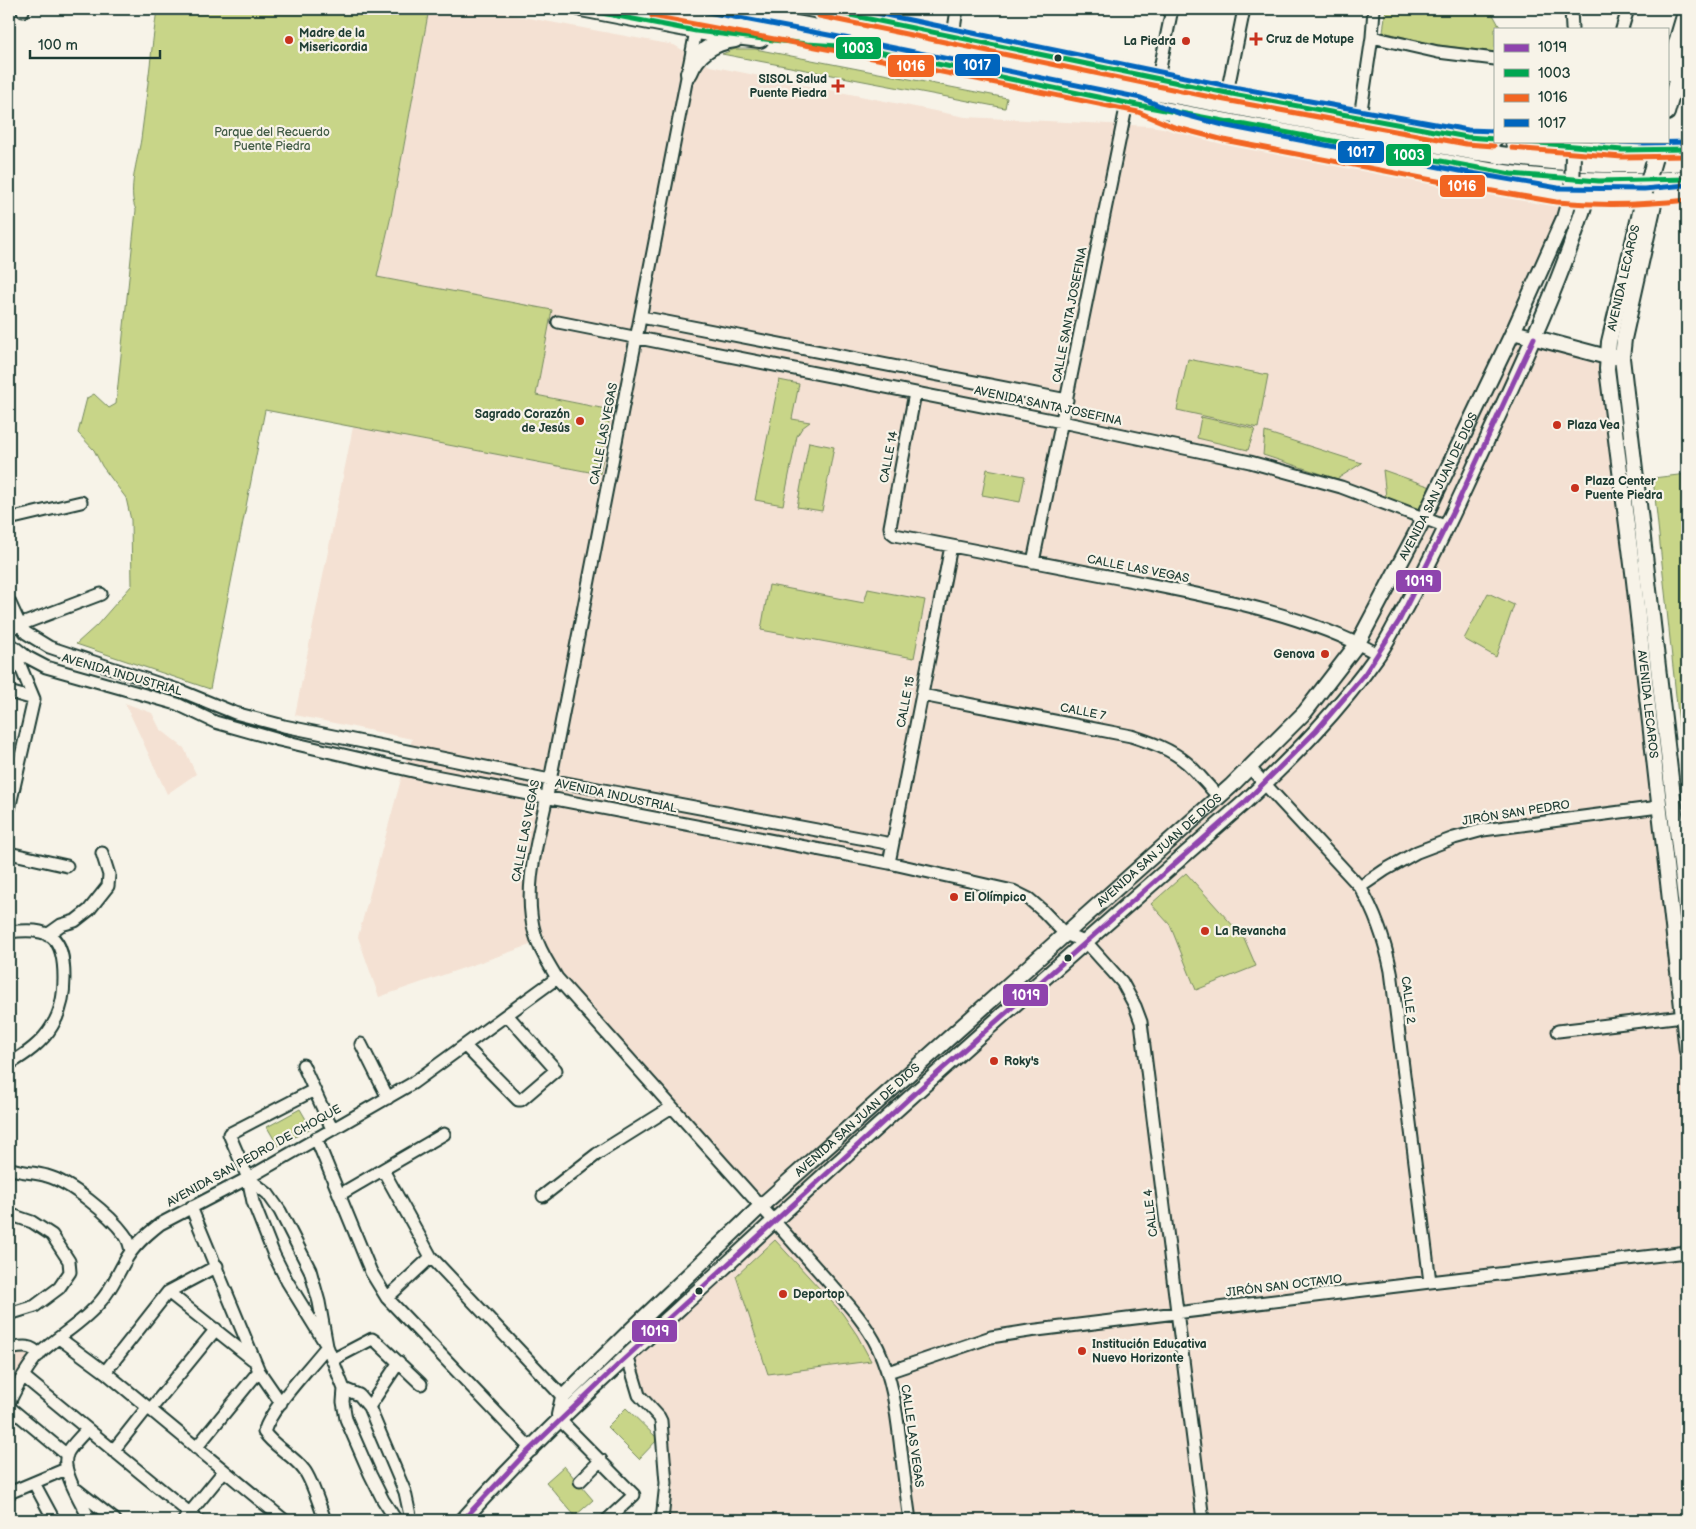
<svg xmlns="http://www.w3.org/2000/svg" width="1696" height="1529" font-family="'Balsamiq Sans',sans-serif">
	<rect width="100%" height="100%" fill="#f7f3e8"/>
	<filter id="ink" filterUnits="userSpaceOnUse"><feTurbulence type="fractalNoise" baseFrequency=".02" numOctaves="2"/><feDisplacementMap in="SourceGraphic" scale="10" xChannelSelector="R" yChannelSelector="G"/><feConvolveMatrix kernelMatrix="1 2 1 2 8 2 1 2 1" color-interpolation-filters="sRGB"/></filter>
	<g filter="url(#ink)">
		<!-- built -->
		<path fill="#f4e1d3" d="M429,9h52l193,36 36,21 255,51 185,9 431,67 -58,142 77,26 20,30 67,594v535h-1027l7,-76 -25,-50 -15,-47 139,-132 -206,-233 -24,-39 -157,54 -21,-60 54,-198 -117,-24 58,-288 247,47 11,-64 -75,-15 15,-85 -174,-33 14,-61z
			M125,703l27,10 8,16 24,19 12,26 -29,20z
			M22,1351l8,3 -21,38v-39z"/>
		<!-- green -->
		<path fill="#c8d588" stroke="#74895e" d="M157,9h272l-38,207 -14,61 175,33 -16,85 75,15 -11,64 -335,-64 -55,279 -134,-45 21,-19 35,-40 -1,-65 -5,-22 -24,-32 -8,-16 -16,-17 9,-35 7,-4 15,14 7,-4 20,-194c-9,-19 2,-51 5,-71 6,-43 10,-87 16,-130z
			M1386,9h104l11,20h-6v23l-58,-7 -54,-13z
			M735,49h20l252,49 -2,10 -283,-54z
			M1188,359l80,16 -10,53 -81,-18z
			M779,380l20,4 -7,35 18,3 -8,6 -5,8 -14,69 -28,-5z
			M1201,417l54,12 -7,21 -51,-12z
			M1265,432l97,31 -25,16 -74,-24z
			M809,442l25,5 -12,64 -25,-4z
			M987,469l38,7 -5,26 -38,-7z
			M1383,470l48,17 -10,24 -35,-14z
			M1687,474v268l-6,1 -28,-265z
			M769,585l95,18 4,-14 57,11 -11,58 -153,-28z
			M1488,593l26,12 -18,52 -32,-18z
			M1186,873l58,65 12,28 -60,24 -26,-65 -19,-21z
			M300,1109l11,19 -33,18 -11,-19z
			M775,1240l67,73 15,22 14,26 -103,13 -32,-98z
			M626,1408l32,31 -19,20 -32,-32z
			M564,1466l29,34 -18,16 -29,-34z"/>
		<g fill="none" stroke-linecap="round" stroke-linejoin="round">
			<!-- minor casing -->
			<g stroke="#1f3d34" stroke-width="15">
				<path id="minor" d="M23,9v2
					M1571,9l1,20
					M1622,29l6,-20
					M696,31l-149,765c-9,44 -25,94 -12,138 4,16 14,30 22,44l276,309c17,19 34,38 45,61 14,30 18,60 22,93 3,26 6,53 10,79
					M953,36l4,-27
					M1372,37l66,15 57,7
					M1158,78l14,-69
					M1227,93l17,-84
					M1360,117l12,-80 2,-28
					M641,317l426,83
					M558,322l504,100 188,40 91,25 106,40
					M915,393l-25,134 1,5 4,3c74,14 149,29 223,43 88,18 181,33 260,76
					M9,519l72,-17
					M1033,562l94,-459
					M9,601l11,24 6,8 23,14 132,44 54,22 49,13 266,54 342,64
					M9,629l92,-35
					M12,645l15,12 19,10 131,37 38,18 64,18 151,35 459,88 124,28 16,8 14,12 22,23 22,9 35,39 13,24 6,16 62,498
					M9,692l25,7
					M922,695l209,41c19,6 40,13 56,27 11,10 21,23 32,34
					M1250,768l110,119c16,27 25,54 31,84l39,311
					M9,809l25,-110 -22,-53
					M9,853l58,13
					M889,863l62,-317
					M1360,887l25,-17 32,-18 37,-14 29,-8 176,-23
					M9,932c41,-5 55,3 55,46 0,17 -3,34 -12,48 -10,17 -26,28 -43,38
					M47,935l14,-10 14,-4 14,-11 19,-24 1,-11 -7,-22
					M1558,1031l125,-15
					M361,1044l27,54
					M465,1046l53,54h3l35,-30 -48,-54
					M303,1065l29,64
					M314,1090l-85,44 19,44 5,24 21,53 13,26 40,65 17,43 -1,13 3,17 24,55 13,26 13,20
					M316,1138l55,134 16,26 145,152
					M9,1168c12,5 25,4 38,8 23,6 63,39 77,58 5,6 6,11 7,18
					M383,1170l48,87 132,140
					M248,1178l20,16 12,17 30,59 9,32 8,44c-18,23 -55,60 -63,86 10,15 29,23 40,38 8,10 16,37 21,50
					M339,1195l105,-61
					M543,1196l54,-42 75,-47
					M191,1207l68,164 22,32
					M9,1214l23,8 20,13 17,26 1,11 -11,16 -24,18 -26,8
					M168,1292l84,67
					M387,1298l44,-41
					M59,1338l46,34 179,148
					M9,1349c12,-2 22,-5 30,6
					M627,1355l12,40 20,22 2,4 5,62 -4,37
					M332,1360l40,-21 6,4 43,41
					M105,1372l63,-80 49,-26
					M888,1372l103,-35 38,-6 401,-49 257,-30
					M23,1376l175,144
					M344,1389l15,6 10,12 36,85 6,28
					M9,1403c8,-17 17,-35 30,-49 20,-19 44,-31 61,-52 11,-12 16,-25 24,-39 8,-16 22,-28 36,-39l88,-46 165,-95 144,-105
					M9,1407l58,48
					M369,1407l30,-45
					M150,1410l66,-81
					M561,1421l73,74 -27,25
					M87,1429c-6,8 -16,16 -20,25 -7,16 16,51 23,66
					M196,1448l63,-77
					M113,1451l34,-43
					M580,1481l21,-21
					M34,1483l20,37
					M77,1490l38,30
					M9,1493l57,-24
					M9,1516l2,4
					M184,1520l40,-49"/>
			</g>
			<!-- major casing -->
			<g stroke="#1f3d34" stroke-width="18">
				<g id="major">
					<path d="M581,9l115,22"/>
					<path d="M821,9l406,84 240,44 28,2"/>
					<path d="M1667,73l19,-64"/>
					<path d="M1667,113l20,-71"/>
					<path d="M1176,120l49,13 234,45 98,17c43,5 87,2 130,-3"/>
					<path d="M1513,141c58,6 117,12 174,8"/>
					<path id="s1" d="M1645,192l-36,150 -2,27 26,203 54,479"/>
					<path d="M1656,195l-32,144 -2,19 65,558"/>
					<path d="M1513,332l94,25h10"/>
					<path id="s2" d="M561,1421l-2,-6 4,-18 68,-67 130,-124 470,-420 74,-74 53,-69 66,-125 89,-186 51,-114 8,-28"/>
					<path d="M463,1520c79,-89 169,-168 257,-249 172,-160 349,-315 526,-470 48,-45 93,-91 131,-145 9,-12 15,-26 23,-39 27,-48 51,-99 74,-149 41,-89 84,-177 113,-271"/>
				</g>
			</g>
			<!-- highway casing -->
			<g stroke="#1f3d34" stroke-width="20">
				<path id="highway" d="M653,9l201,38 273,56 363,68c66,10 131,12 197,8
					M717,9l754,142c72,11 143,17 216,11
					M696,31l64,8
					M689,73c8,-21 24,-31 46,-34"/>
			</g>
			<!-- minor -->
			<use href="#minor" stroke="#f7f3e8" stroke-width="11"/>
			<!-- major -->
			<use href="#major" stroke="#f7f3e8" stroke-width="14"/>
			<!-- highway -->
			<use href="#highway" stroke="#f7f3e8" stroke-width="16"/>
			<!-- major-bridge casing -->
			<g stroke="#1f3d34" stroke-width="18" stroke-linecap="butt">
				<path id="major-bridge" d="M1572,190l1,-36
					M1645,192l10,-35"/>
			</g>
			<!-- major-bridge -->
			<use href="#major-bridge" stroke="#f7f3e8" stroke-width="14"/>
			<!-- bus-1 casing -->
			<g stroke="#f7f3e8" stroke-width="9">
				<path id="bus-1" d="M463,1520l61,-65 97,-93 294,-269 331,-292 70,-70 48,-56 35,-54 57,-115 78,-168"/>
			</g>
			<!-- bus-2 casing -->
			<g stroke="#f7f3e8" stroke-width="9">
				<path id="bus-2" d="M581,9l115,22 111,13 47,3 273,56 384,71 88,7 88,-2
					M821,9l406,84 240,44 28,2
					M1515,141l107,9 65,-1"/>
			</g>
			<!-- bus-3 casing -->
			<g stroke="#f7f3e8" stroke-width="9">
				<path id="bus-3" d="M652,16l201,38 285,58 36,15 50,13 234,45 98,17c44,4 88,3 131,-2
					M819,16l406,84 241,44 28,2
					M1512,148l110,9 65,-1"/>
			</g>
			<!-- bus-4 casing -->
			<g stroke="#f7f3e8" stroke-width="9">
				<path id="bus-4" d="M692,9l163,31 286,58 37,15 49,13 233,45 98,17 86,1 42,-4
					M857,9l371,77 240,44 27,1
					M1601,141l43,2 43,-1"/>
			</g>
			<!-- bus-1 -->
			<use href="#bus-1" stroke="#8e44ad" stroke-width="5"/>
			<!-- bus-2 -->
			<use href="#bus-2" stroke="#00a651" stroke-width="5"/>
			<!-- bus-3 -->
			<use href="#bus-3" stroke="#f26522" stroke-width="5"/>
			<!-- bus-4 -->
			<use href="#bus-4" stroke="#0065bd" stroke-width="5"/>
		</g>
	</g>
	<!-- markers -->
	<g fill="#c8321e" stroke="#f7f3e8" stroke-width="2">
		<path d="M1253.5 31.5h5v5h5v5h-5v5h-5v-5h-5v-5h5z"/>
		<circle cx="289" cy="40" r="5"/>
		<circle cx="1186" cy="41" r="5"/>
		<path d="M835.5 78.5h5v5h5v5h-5v5h-5v-5h-5v-5h5z"/>
		<circle cx="580" cy="421" r="5"/>
		<circle cx="1557" cy="425" r="5"/>
		<circle cx="1575" cy="488" r="5"/>
		<circle cx="1325" cy="654" r="5"/>
		<circle cx="954" cy="897" r="5"/>
		<circle cx="1205" cy="931" r="5"/>
		<circle cx="994" cy="1061" r="5"/>
		<circle cx="783" cy="1294" r="5"/>
		<circle cx="1082" cy="1351" r="5"/>
	</g>
	<g fill="#1f3d34" stroke="#f7f3e8" stroke-width="2">
		<circle cx="1058" cy="58" r="4.5"/>
		<circle cx="1068" cy="958" r="4.5"/>
		<circle cx="699" cy="1291" r="4.5"/>
	</g>
	<g text-anchor="middle" dominant-baseline="central" stroke-width="4.5" stroke-linejoin="round" paint-order="stroke">
		<!-- poi labels -->
		<g font-size="12" font-weight="bold" fill="#1f3d34" stroke="#f7f3e8" text-anchor="start">
			<text x="299" y="33">Madre de la<tspan x="299" dy="14">Misericordia</tspan></text>
			<text x="1266" y="39">Cruz de Motupe</text>
			<text x="1176" y="41" text-anchor="end">La Piedra</text>
			<text x="827" y="79" text-anchor="end">SISOL Salud<tspan x="827" dy="14">Puente Piedra</tspan></text>
			<text x="570" y="414" text-anchor="end">Sagrado Corazón<tspan x="570" dy="14">de Jesús</tspan></text>
			<text x="1567" y="425">Plaza Vea</text>
			<text x="1585" y="481">Plaza Center<tspan x="1585" dy="14">Puente Piedra</tspan></text>
			<text x="1315" y="654" text-anchor="end">Genova</text>
			<text x="964" y="897">El Olímpico</text>
			<text x="1215" y="931">La Revancha</text>
			<text x="1004" y="1061">Roky's</text>
			<text x="793" y="1294">Deportop</text>
			<text x="1092" y="1344">Institución Educativa<tspan x="1092" dy="14">Nuevo Horizonte</tspan></text>
		</g>
		<!-- park labels -->
		<g font-size="12" fill="#415b45" stroke="#f7f3e8">
			<text x="272" y="132">Parque del Recuerdo<tspan x="272" dy="14">Puente Piedra</tspan></text>
		</g>
		<!-- street labels -->
		<g font-size="12" fill="#1f3d34" stroke="#f7f3e8">
			<text transform="translate(1624 278) rotate(-77)">AVENIDA LECAROS</text>
			<text transform="translate(1070 315) rotate(-79)">CALLE SANTA JOSEFINA</text>
			<text transform="translate(1048 406) rotate(12)">AVENIDA SANTA JOSEFINA</text>
			<text transform="translate(604 434) rotate(-79)">CALLE LAS VEGAS</text>
			<text transform="translate(889 457) rotate(-79)">CALLE 14</text>
			<text stroke="none"><textPath href="#s2" startOffset="1298">AVENIDA SAN JUAN DE DIOS</textPath></text>
			<text transform="translate(1138 569) rotate(11)">CALLE LAS VEGAS</text>
			<text transform="translate(122 675) rotate(16)">AVENIDA INDUSTRIAL</text>
			<text transform="translate(906 702) rotate(-79)">CALLE 15</text>
			<text stroke="none"><textPath href="#s1" startOffset="519">AVENIDA LECAROS</textPath></text>
			<text transform="translate(1083 712) rotate(11)">CALLE 7</text>
			<text transform="translate(616 796) rotate(12)">AVENIDA INDUSTRIAL</text>
			<text transform="translate(1516 813) rotate(-9)">JIRÓN SAN PEDRO</text>
			<text transform="translate(526 831) rotate(-79)">CALLE LAS VEGAS</text>
			<text stroke="none"><textPath href="#s2" startOffset="834">AVENIDA SAN JUAN DE DIOS</textPath></text>
			<text transform="translate(1408 1000) rotate(83)">CALLE 2</text>
			<text stroke="none"><textPath href="#s2" startOffset="429">AVENIDA SAN JUAN DE DIOS</textPath></text>
			<text transform="translate(254 1156) rotate(-29)">AVENIDA SAN PEDRO DE CHOQUE</text>
			<text transform="translate(1151 1213) rotate(-97)">CALLE 4</text>
			<text transform="translate(1284 1286) rotate(-7)">JIRÓN SAN OCTAVIO</text>
			<text transform="translate(912 1436) rotate(82)">CALLE LAS VEGAS</text>
		</g>
	</g>
	<g stroke="#f7f3e8" stroke-width="2">
		<rect x="835" y="36" width="47" height="24" rx="5" fill="#00a651"/>
		<rect x="954" y="53" width="47" height="24" rx="5" fill="#0065bd"/>
		<rect x="887" y="54" width="48" height="24" rx="5" fill="#f26522"/>
		<rect x="1337" y="140" width="48" height="24" rx="5" fill="#0065bd"/>
		<rect x="1385" y="143" width="47" height="24" rx="5" fill="#00a651"/>
		<rect x="1439" y="174" width="47" height="24" rx="5" fill="#f26522"/>
		<rect x="1395" y="569" width="47" height="24" rx="5" fill="#8e44ad"/>
		<rect x="1002" y="983" width="47" height="24" rx="5" fill="#8e44ad"/>
		<rect x="631" y="1319" width="47" height="24" rx="5" fill="#8e44ad"/>
	</g>
	<g font-size="14" text-anchor="middle" font-weight="bold" fill="#fff">
		<text x="858" y="53">1003</text>
		<text x="977" y="70">1017</text>
		<text x="911" y="71">1016</text>
		<text x="1361" y="157">1017</text>
		<text x="1409" y="160">1003</text>
		<text x="1462" y="191">1016</text>
		<text x="1419" y="586">1019</text>
		<text x="1026" y="1000">1019</text>
		<text x="655" y="1336">1019</text>
	</g>
	<!-- margin -->
	<rect width="1696" height="1529" fill="none" stroke="#f7f3e8" stroke-width="30"/>
	<rect x="15" y="15" width="1666" height="1499" fill="none" stroke="#1f3d34" stroke-width="2" filter="url(#ink)"/>
	<!-- legend -->
	<rect x="1494" y="28" width="175" height="115" fill="#f7f3e8" stroke="#a1aaa0"/>
	<rect x="1504" y="44" width="25" height="8" fill="#8e44ad" stroke="#a1aaa0"/>
	<text x="1538" y="52" font-size="15" fill="#1f3d34">1019</text>
	<rect x="1504" y="69" width="25" height="8" fill="#00a651" stroke="#a1aaa0"/>
	<text x="1538" y="78" font-size="15" fill="#1f3d34">1003</text>
	<rect x="1504" y="94" width="25" height="8" fill="#f26522" stroke="#a1aaa0"/>
	<text x="1538" y="102" font-size="15" fill="#1f3d34">1016</text>
	<rect x="1504" y="119" width="25" height="8" fill="#0065bd" stroke="#a1aaa0"/>
	<text x="1538" y="128" font-size="15" fill="#1f3d34">1017</text>
	<!-- scale -->
	<path d="M30 50v8h130v-8" fill="none" stroke="#1f3d34" stroke-width="2.5"/>
	<text x="38" y="50" font-size="15" fill="#1f3d34" stroke="#f7f3e8" stroke-width="4" paint-order="stroke">100 m</text>
</svg>
